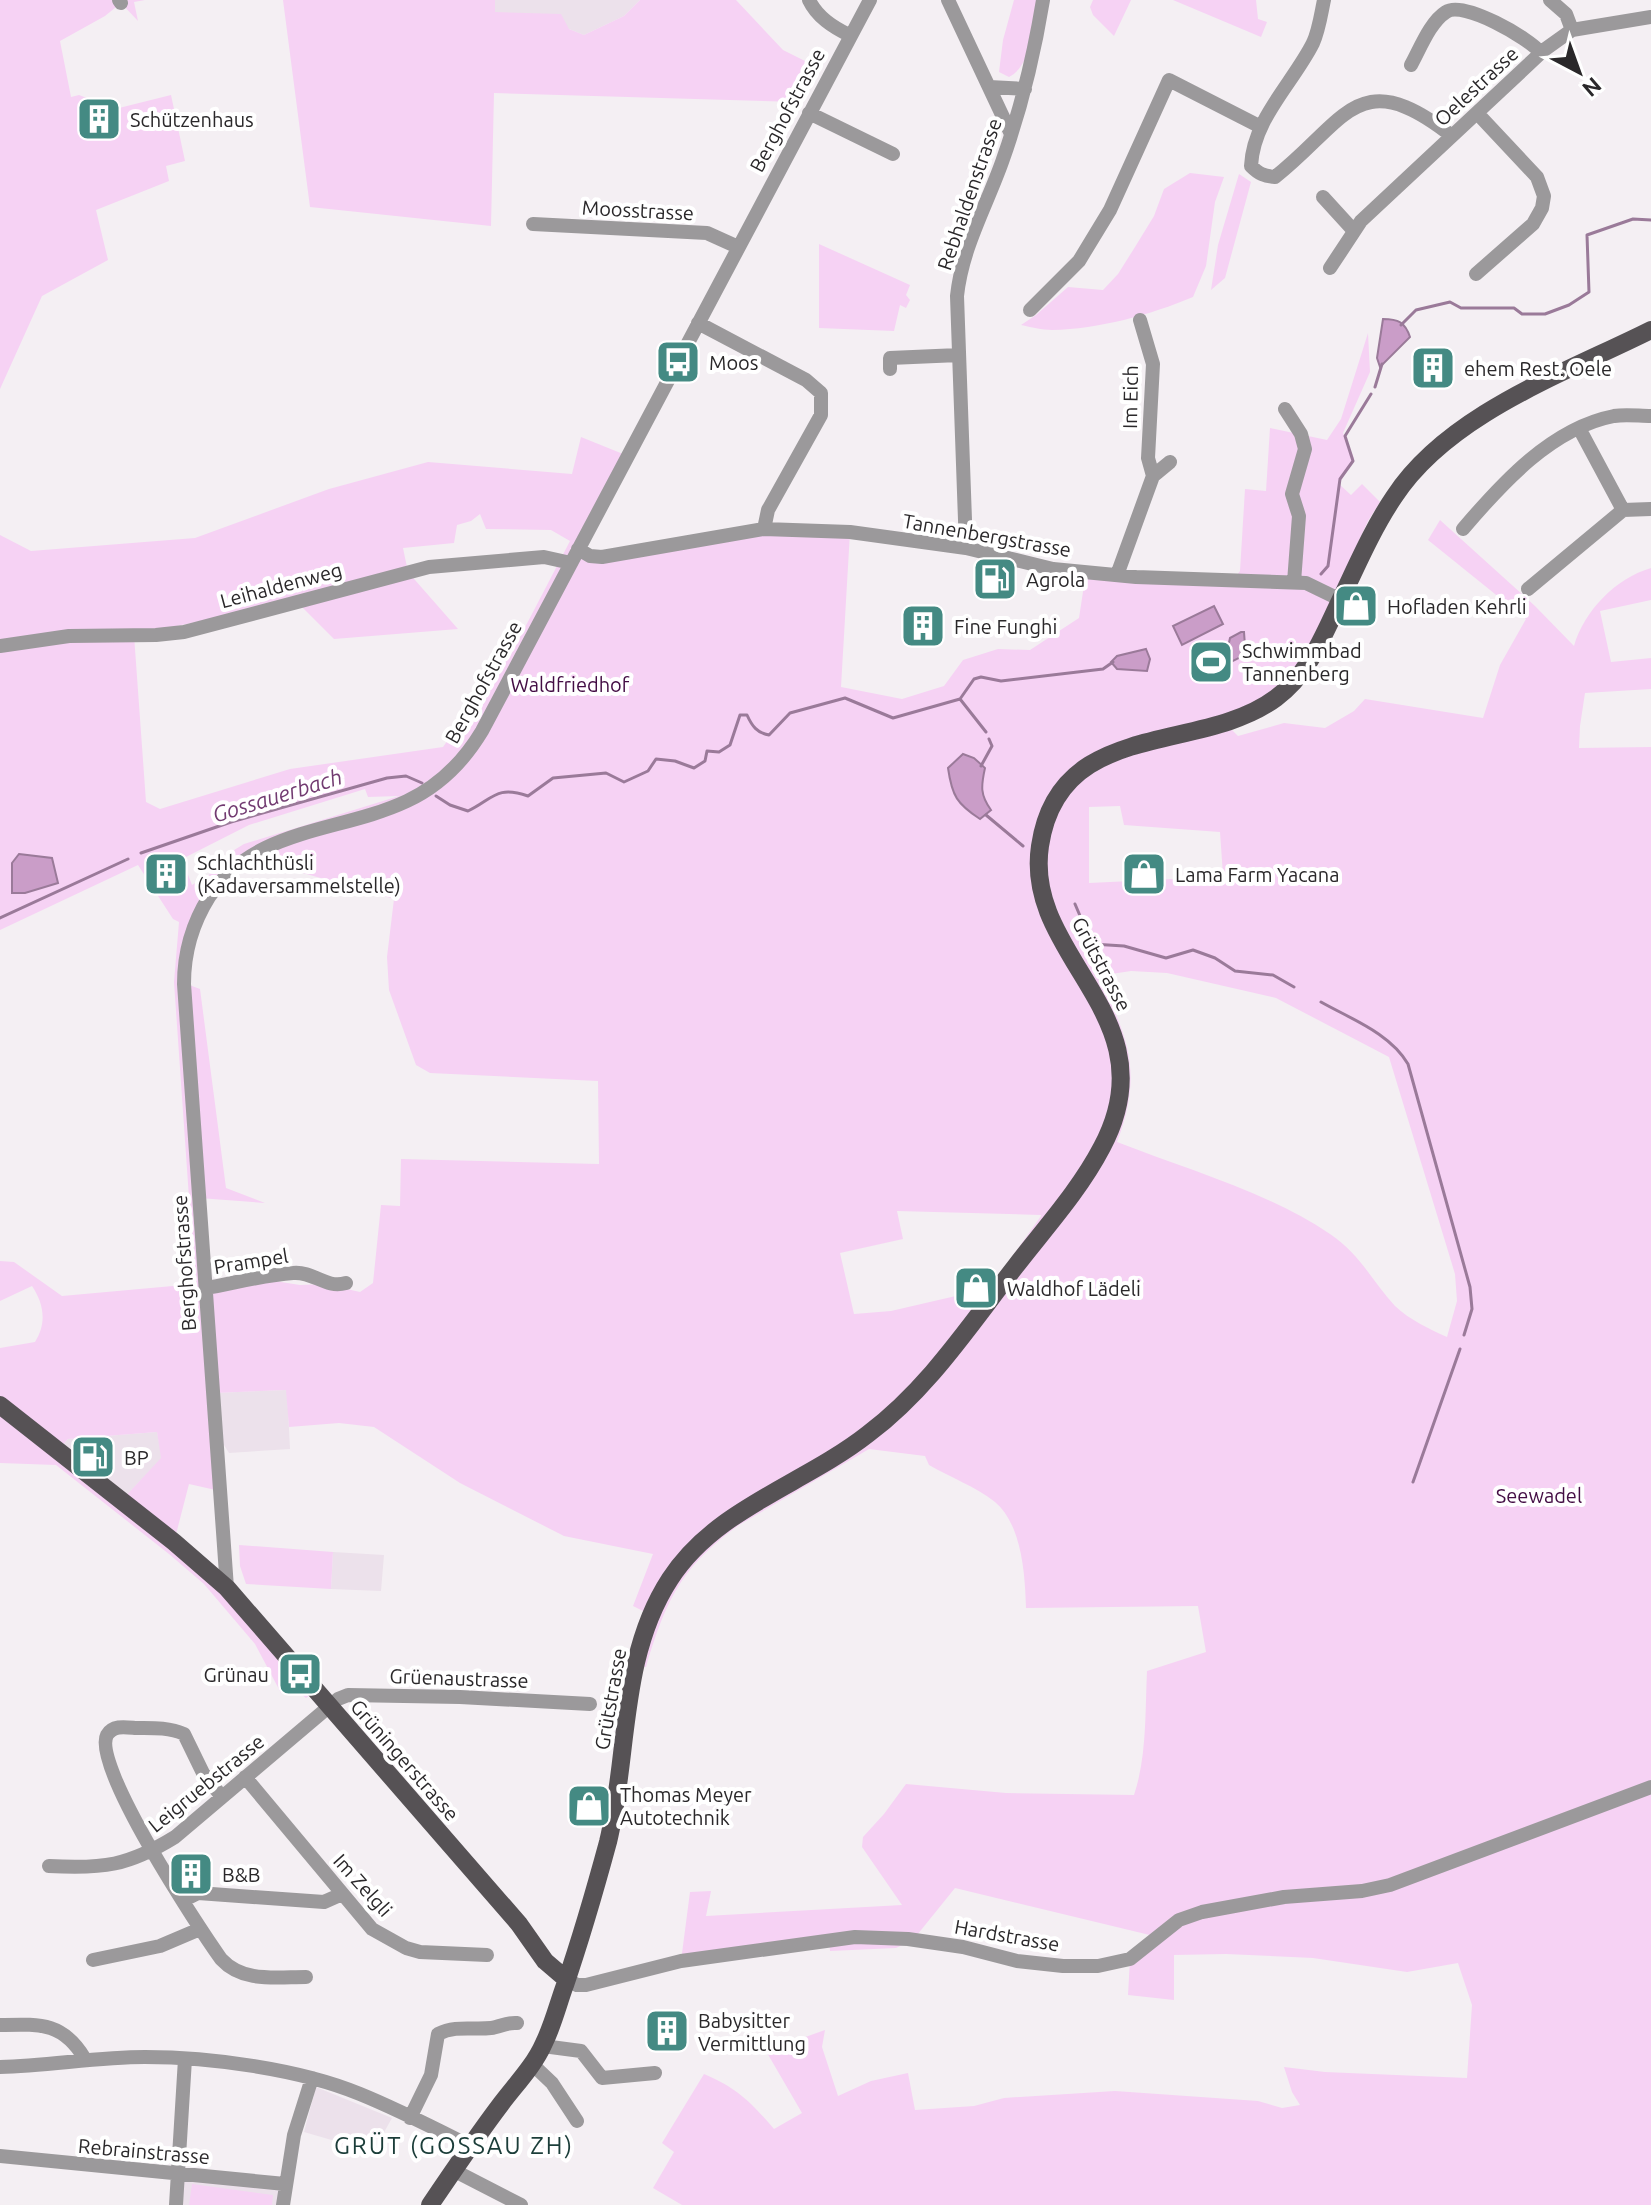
<svg xmlns="http://www.w3.org/2000/svg" width="1651" height="2205" font-family="Ubuntu,sans-serif">
	<rect width="100%" height="100%" fill="#f4eff3"/>
	<!-- built -->
	<path fill="#ece1eb" d="M495,0h145l-16,16 -40,19 -15,-6 -74,-17z
		M287,1390l3,59 -61,4 -5,-8 -6,-1 -4,-51z
		M157,1432l5,26 -40,42 -64,-50 10,-11z
		M333,1552l51,3 -3,36 -50,-2z
		M316,2087l76,31 -19,34 -69,-20z
		M179,2174l106,10 -2,21h-108z"/>
	<!-- green -->
	<path fill="#f6d2f4" fill-rule="evenodd" d="M0,0h145l-11,2 4,19 -17,-18 -16,13 -45,25 11,56 8,-2 36,14 56,-14 14,66 -19,5 3,15 -73,29 12,50 -66,36 -42,93z
		M283,0h212v12l66,2 8,15 15,6 40,-19 16,-16h96l47,50 32,16 -17,36 -304,-9 -3,133 -181,-19z
		M1014,0h23c-5,24 -4,65 -28,77l-10,-5 4,-32z
		M1093,0h38l-17,36 -21,-21 -3,-8z
		M1173,0h83l2,19 9,3 -6,15z
		M1190,173l34,4 -9,25 -9,64 -13,31c-43,18 -94,32 -141,33 -10,0 -21,-3 -31,-5l15,-10 32,-28 35,3 15,-16 17,-27 19,-31 10,-27z
		M1239,174l12,8 -26,96 -14,12 7,-45z
		M819,244l91,41 -4,10 4,5 -4,8 -6,-3 -6,26 -75,-3z
		M1368,333l2,39 -27,61 11,25 -15,26 12,11 11,-11 18,18 -12,19 -34,74 -26,71 -81,59 11,11 46,-13 41,5 29,-17 11,-12 118,19 17,-53 26,-46 -98,-79 12,-20 95,86 39,40c10,-35 42,-68 77,-78v32l-51,11 11,51 40,-4v31l-66,4 -5,33 -1,22 72,-1v1458h-969l-29,-17 21,-36 -12,-9 42,-69c33,14 47,28 70,55l28,-16 -36,-62 59,-21 -3,17 16,49 33,-15 37,-8 7,37 59,-4 30,-8 111,-7 143,10 24,7 18,-3 -8,-13 -8,-25 41,5 142,6 5,-73 -14,-42 -51,9 -94,-14 -87,-4 -52,1v45l-46,-5 2,-36 28,-22 -203,-49 -42,52 -17,8 -66,3 -1,-12 -148,22 9,-69 21,-1 -5,25 196,-11 -40,-58 1,-10 21,-23 22,-30 100,9 128,2c13,-39 11,-82 13,-124l59,-19 -8,-46 -172,2c-1,-34 -4,-83 -31,-106 -19,-15 -45,-25 -66,-37l-4,-9 -56,-7 -130,76c-58,42 -73,75 -93,142l-11,-2 16,-50 -18,-9 20,-52 -89,-18 -104,-53 -86,-56 -35,-4 -50,4 -3,-37 -72,3 6,98 -31,-7 -15,58 141,149 -9,7 -6,-5h-19l-26,-49 -51,-60 -35,-30 -113,-89 -56,-2v-115l35,-6c12,-19 9,-38 -3,-56l-32,15v-40l14,1 48,34 133,-12 -21,-302 5,-60 -6,-3 -35,-54 -138,65v-395l31,16 164,-13 134,-49 99,-27 144,12 9,-37 47,19 -50,93 12,7 117,-18 143,-6 -9,155 61,12 42,-13 19,-26 35,-11 32,1 49,-32 7,-46 148,7 6,-8 5,-82 21,2 4,-63 57,12 14,-21zM480,514l6,15 65,1 19,11 -49,94 -78,112 -153,22 -130,40 -14,-7 -12,-167 162,-34 38,38 124,-10 -50,-57 -5,-24 51,-5 3,-18 14,-4zM365,789l3,8 31,-1 -155,48 -18,11 4,7 -38,23 -10,-26 67,-34zM1120,806l4,19 96,7 3,43h8v8l-58,-4 -84,4v-76zM247,857l147,42 -7,58 2,33 27,75 14,8 168,8 1,83 -198,-5 -1,47 -19,-1 -8,78 -13,9 -35,-8 -25,1 -38,-6 -56,9 -7,-90 66,5 -39,-15 -26,-199 -16,-6 20,-79zM1131,971l36,2 109,25 113,59 66,217 2,27 -10,36c-18,-8 -37,-17 -52,-31 -23,-25 -35,-52 -65,-72 -62,-42 -144,-65 -213,-92 26,-69 12,-103 -19,-166zM897,1211l144,4v1l-37,52 -5,18 -108,25 -37,3 -14,-61 63,-14zM157,1432l4,26 -39,42 -64,-50 10,-11z
		M239,1545l94,7 -2,37 -85,-5 -6,-18z
		M192,2184l81,11 -1,10h-83z"/>
	<!-- water -->
	<path fill="#ca9dc8" stroke="#9a7a99" stroke-width="2" d="M1383,319c15,0 22,3 27,18l-30,30 -3,-9z
		M1214,606l9,18 -41,21 -9,-19z
		M1241,632h3l1,14 -4,1v10l-10,5 -6,-14 -5,-2 -4,2 4,9 -14,11 -7,-15 21,-10 8,4 2,-9z
		M1146,649l4,10 -3,12 -30,-2 -6,-7 6,-6z
		M963,754l11,4 11,10c-4,18 -5,27 6,42l-11,9c-23,-15 -28,-23 -32,-51z
		M19,854l33,4 6,25 -33,10h-13v-30z"/>
	<g fill="none" stroke-linecap="round" stroke-linejoin="round">
		<!-- stream -->
		<path stroke="#9a7a99" stroke-width="3" d="M1401,325l15,-15 34,-8 11,6h53l8,6h23l24,-9 20,-13 -2,-57 46,-16 18,1
			M1375,387l7,-23
			M1321,574l7,-8 12,-87 13,-18 -8,-25 26,-42
			M960,699l26,33
			M981,766l11,-20 -3,-7
			M436,796l14,9 18,6c25,-12 28,-26 60,-15l25,-18 53,-5 18,9 24,-11 8,-12 19,2 19,7 11,-7 2,-10 12,1 11,-7 10,-30h7c5,11 10,18 22,20l21,-22 55,-15 48,20 67,-19 14,-20 7,-2 20,4 102,-12 10,-7
			M986,815l37,31
			M141,853l90,-31 156,-44 19,-2 16,7
			M1075,904l17,40 32,2 42,12 27,-8 22,8 20,13 38,4 21,12
			M0,918l128,-59
			M1321,1002c30,17 69,31 87,62l62,223 2,22 -8,26
			M1413,1482l47,-133"/>
		<!-- minor -->
		<path stroke="#9b999b" stroke-width="14" d="M119,0l2,3
			M809,0c8,17 24,27 40,35
			M948,0l63,134
			M1324,0c-3,14 -5,30 -11,43 -20,40 -60,76 -62,123 8,8 13,10 24,11 71,-56 83,-115 177,-41
			M1550,0l16,14 6,16
			M1411,65c9,-16 19,-43 35,-53 17,-12 83,26 95,41
			M989,87l36,2
			M809,113l84,41
			M1323,197l31,34
			M533,224l174,9 31,14
			M1330,268l31,-47 183,-171 28,-20 79,-13
			M1476,274l57,-50 9,-16 2,-12 -7,-19 -60,-64
			M1030,310l49,-49 31,-51 59,-130 92,47
			M698,323l108,57 15,13v22l-53,95 -4,19
			M890,369v-11l69,-3
			M1285,409l16,25 4,15 -13,45 7,22 -5,66
			M1579,428l44,82
			M1153,476l17,-14
			M1463,529c39,-46 89,-101 151,-113 12,-2 25,0 37,0
			M966,548l-9,-252c5,-48 29,-89 45,-134 19,-53 32,-107 41,-162
			M578,549l12,7 12,1 162,-28 86,3 116,16 87,21 83,8 170,6 35,17
			M1117,575l36,-99 -5,-18 5,-94 -13,-44
			M1528,589l95,-79 28,-1
			M0,646l69,-10 87,-1 28,-3 245,-65 115,-10 27,6
			M206,1288c28,-5 58,-13 87,-15 21,-2 32,16 53,10
			M227,1588l-43,-604c0,-32 8,-60 25,-87 45,-70 130,-64 198,-96 32,-15 57,-40 75,-70l388,-731
			M245,1777l127,152 34,19 14,4 67,3
			M222,1797l-19,-24 -19,-39c-15,-7 -33,-6 -49,-6 -10,-1 -22,-3 -28,7 -16,30 92,193 114,224 22,24 55,18 85,18
			M49,1866c54,3 79,0 126,-29l163,-138 10,-4 112,2 130,7
			M184,1900l14,-7 126,9 18,-8
			M93,1960l67,-14 40,-17
			M566,1979l11,6h9l95,-24 174,-24 53,2 55,8 54,14 46,5h35l32,-7 49,-39 23,-8 82,-15 78,-6 28,-6 261,-98
			M0,2025c40,-1 63,-3 85,34
			M543,2046l38,5 21,27 53,-5
			M532,2064l20,19 25,38
			M0,2067c49,-1 96,-10 145,-10 65,0 155,12 215,37 37,15 74,34 110,52
			M410,2118l21,-43 7,-41c18,-9 34,-4 53,-6 9,-1 16,-6 26,-5
			M0,2156l285,28
			M453,2170l68,35
			M176,2205l9,-146
			M283,2205l11,-70 18,-57"/>
		<!-- major -->
		<path stroke="#565255" stroke-width="18" d="M0,1405l174,137 53,46 292,336 26,37 21,18
			M430,2205c23,-34 46,-68 71,-101 15,-20 33,-38 43,-61 9,-18 14,-39 21,-58 16,-47 30,-95 43,-143 21,-86 11,-185 62,-263 46,-71 133,-94 198,-145 60,-45 101,-108 147,-167 30,-39 64,-76 87,-120 70,-131 -79,-189 -62,-301 19,-129 160,-91 236,-148 31,-23 45,-57 61,-91 18,-37 34,-76 57,-110 54,-83 171,-124 257,-167"/>
	</g>
	<!-- icons -->
	<defs>
		<g id="building-square" transform="scale(2.3)"><rect x="-9" y="-9" width="18" height="18" rx="4" fill="#448a83" stroke="#fff"/><path d="M-4-6H4V6H1V3H-1V6H-4ZM-2.5-4.3h1.7v1.8h-1.7ZM.8-4.3h1.7v1.8H.8ZM-2.5-1h1.7V.8h-1.7ZM.8-1h1.7V.8H.8Z" fill="#fff"/></g>
		<g id="bus-square" transform="scale(2.3)"><rect x="-9" y="-9" width="18" height="18" rx="4" fill="#448a83" stroke="#fff"/><path d="M-5-6H5V4H4V6H2V4H-2V6H-4V4H-5ZM-3.5-4V0h7V-4ZM-3.5 1.2v1.5H-2V1.2ZM2 1.2v1.5H3.5V1.2Z" fill="#fff"/></g>
		<g id="fuel-square" transform="scale(2.3)"><rect x="-9" y="-9" width="18" height="18" rx="4" fill="#448a83" stroke="#fff"/><path d="M-5.5-6h7V0h2V4h1.3V-2.5L3-4.5l.8-.8L6-3V5H2.5V1h-1V6h-7ZM-4.2-4.7v3.2H.2V-4.7Z" fill="#fff"/></g>
		<g id="shop-square" transform="scale(2.3)"><rect x="-9" y="-9" width="18" height="18" rx="4" fill="#448a83" stroke="#fff"/><path d="M-5-2.5h2.3a2.7 3.5 0 0 1 5.4 0H5L5.5 6h-11ZM-1.5-2.5h3a1.5 2.3 0 0 0-3 0Z" fill="#fff"/></g>
		<g id="stadium-square" transform="scale(2.3)"><rect x="-9" y="-9" width="18" height="18" rx="4" fill="#448a83" stroke="#fff"/><path d="M0-5a6.5 5 0 1 0 0 10a6.5 5 0 1 0 0-10ZM-3.5-1.8h7v3.6h-7Z" fill="#fff"/></g>
	</defs>
	<g fill-rule="evenodd">
		<use href="#building-square" x="99" y="119"/>
		<use href="#bus-square" x="678" y="362"/>
		<use href="#building-square" x="1433" y="368"/>
		<use href="#fuel-square" x="995" y="579"/>
		<use href="#shop-square" x="1356" y="606"/>
		<use href="#building-square" x="923" y="626"/>
		<use href="#stadium-square" x="1211" y="662"/>
		<use href="#building-square" x="166" y="874"/>
		<use href="#shop-square" x="1144" y="874"/>
		<use href="#shop-square" x="976" y="1288"/>
		<use href="#fuel-square" x="93" y="1457"/>
		<use href="#bus-square" x="300" y="1674"/>
		<use href="#shop-square" x="589" y="1806"/>
		<use href="#building-square" x="191" y="1874"/>
		<use href="#building-square" x="667" y="2031"/>
	</g>
	<g text-anchor="middle" dominant-baseline="central" stroke-width="8" stroke-linejoin="round" paint-order="stroke">
		<!-- street labels -->
		<g font-size="20" fill="#2a282a" stroke="#fff">
			<text transform="translate(1476 86) rotate(-43)">Oelestrasse</text>
			<text transform="translate(787 110) rotate(-62)">Berghofstrasse</text>
			<text transform="translate(969 194) rotate(-71)">Rebhaldenstrasse</text>
			<text transform="translate(638 210) rotate(3)">Moosstrasse</text>
			<text transform="translate(1130 397) rotate(-89)">Im Eich</text>
			<text transform="translate(987 535) rotate(10)">Tannenbergstrasse</text>
			<text transform="translate(281 585) rotate(-15)">Leihaldenweg</text>
			<text transform="translate(483 682) rotate(-61)">Berghofstrasse</text>
			<text transform="translate(1102 964) rotate(62)">Grütstrasse</text>
			<text transform="translate(251 1261) rotate(-9)">Prampel</text>
			<text transform="translate(184 1263) rotate(-94)">Berghofstrasse</text>
			<text transform="translate(459 1678) rotate(2)">Grüenaustrasse</text>
			<text transform="translate(610 1699) rotate(-80)">Grütstrasse</text>
			<text transform="translate(405 1760) rotate(49)">Grüningerstrasse</text>
			<text transform="translate(206 1783) rotate(-39)">Leigruebstrasse</text>
			<text transform="translate(363 1885) rotate(48)">Im Zelgli</text>
			<text transform="translate(1007 1935) rotate(10)">Hardstrasse</text>
			<text transform="translate(144 2151) rotate(5)">Rebrainstrasse</text>
		</g>
		<!-- poi labels -->
		<g font-size="20" fill="#2a282a" stroke="#fff" text-anchor="start">
			<text x="130" y="119">Schützenhaus</text>
			<text x="709" y="362">Moos</text>
			<text x="1464" y="368">ehem Rest. Oele</text>
			<text x="1026" y="579">Agrola</text>
			<text x="1387" y="606">Hofladen Kehrli</text>
			<text x="954" y="626">Fine Funghi</text>
			<text x="1242" y="650">Schwimmbad<tspan x="1242" dy="23">Tannenberg</tspan></text>
			<text x="197" y="862">Schlachthüsli<tspan x="197" dy="23">(Kadaversammelstelle)</tspan></text>
			<text x="1175" y="874">Lama Farm Yacana</text>
			<text x="1007" y="1288">Waldhof Lädeli</text>
			<text x="124" y="1457">BP</text>
			<text x="269" y="1674" text-anchor="end">Grünau</text>
			<text x="620" y="1794">Thomas Meyer<tspan x="620" dy="23">Autotechnik</tspan></text>
			<text x="222" y="1874">B&amp;B</text>
			<text x="698" y="2020">Babysitter<tspan x="698" dy="23">Vermittlung</tspan></text>
		</g>
		<!-- park labels -->
		<g font-size="20" fill="#430d44" stroke="#fff">
			<text x="570" y="684">Waldfriedhof</text>
			<text x="1539" y="1495">Seewadel</text>
		</g>
		<!-- water labels -->
		<g font-size="22" font-style="italic" fill="#723b71" stroke="#fff">
			<text transform="translate(277 795) rotate(-17)">Gossauerbach</text>
		</g>
		<!-- quarter labels -->
		<g font-size="24" letter-spacing="2" fill="#1b3d39" stroke="#fff">
			<text x="454" y="2145">GRÜT (GOSSAU ZH)</text>
		</g>
	</g>
	<!-- north arrow -->
	<g transform="translate(1579 72) rotate(139)" stroke="#ffffff" stroke-width="6" paint-order="stroke">
	<path d="M0-6L14 30L0 20L-14 30Z" fill="#2a282a"/>
	<text y="-12" font-size="22" font-weight="bold" text-anchor="middle" fill="#2a282a">N</text>
	</g>
</svg>
